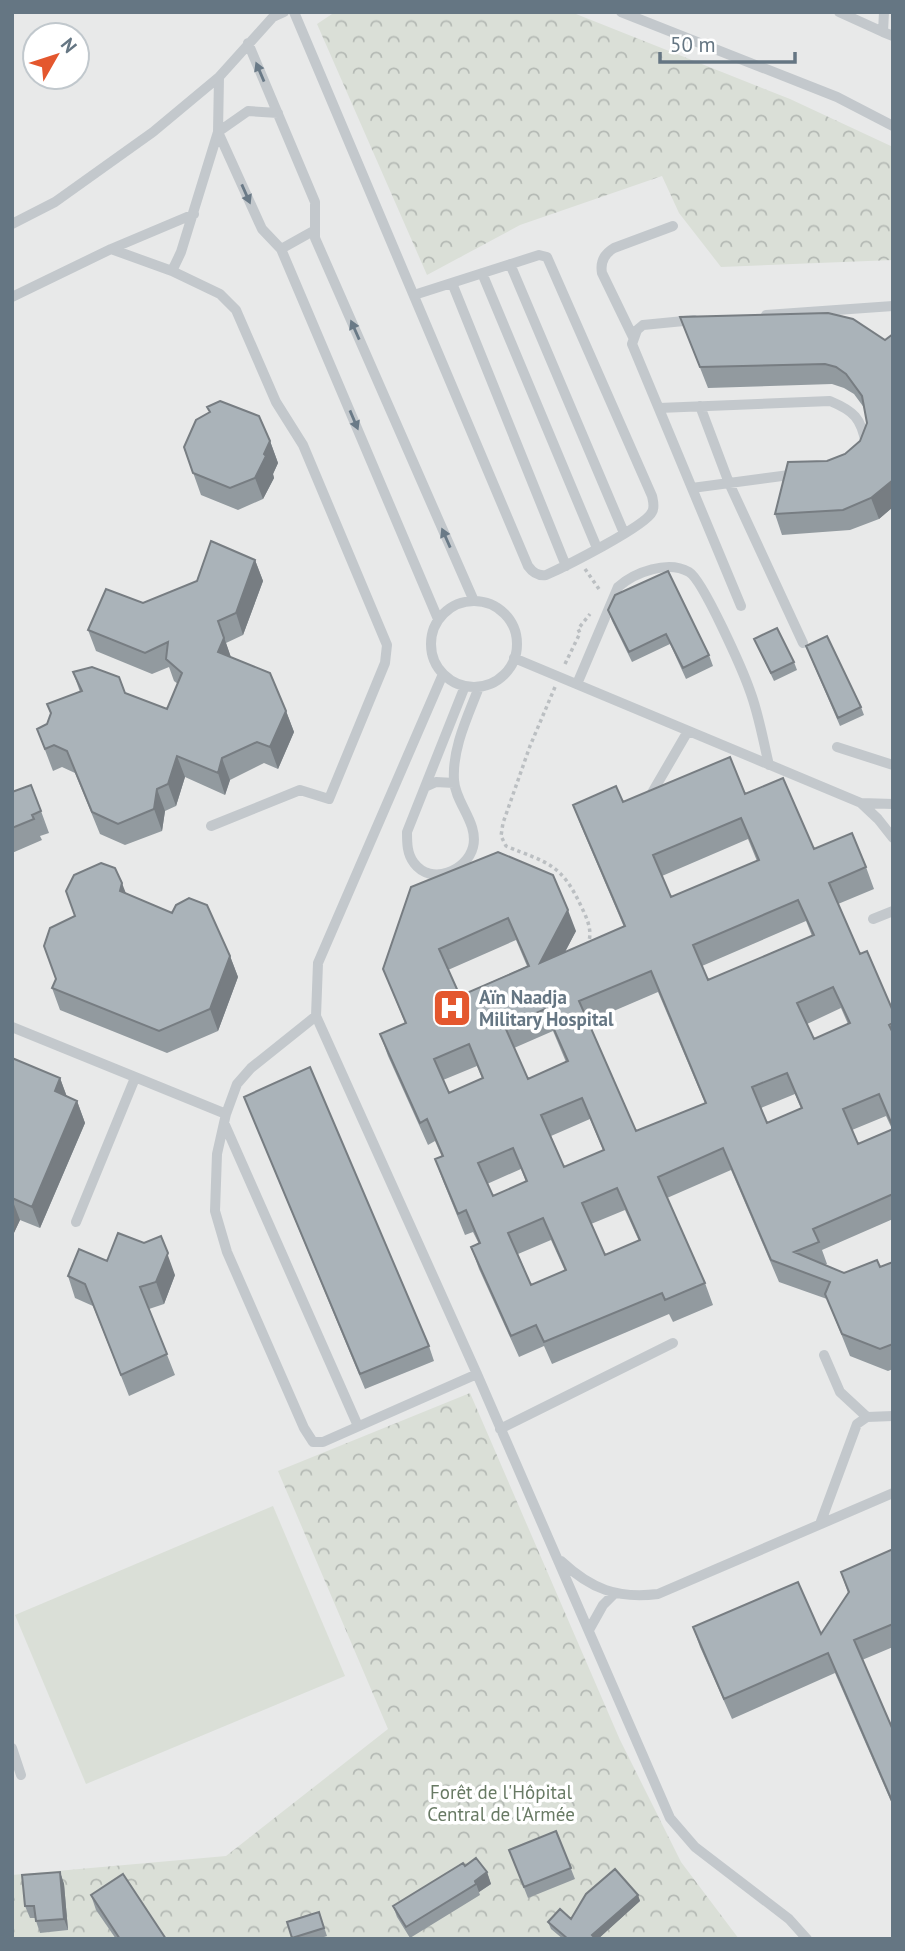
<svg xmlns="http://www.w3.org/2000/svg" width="905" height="1951" font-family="'PT Sans',sans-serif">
	<defs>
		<pattern id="forest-crowns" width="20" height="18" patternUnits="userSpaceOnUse" patternTransform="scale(1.75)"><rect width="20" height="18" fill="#dadfd7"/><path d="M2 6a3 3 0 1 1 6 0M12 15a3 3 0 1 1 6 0" fill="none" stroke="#b4b9b4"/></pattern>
	</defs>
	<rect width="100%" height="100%" fill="#fafaf8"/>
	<!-- built -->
	<path fill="#e8e9e9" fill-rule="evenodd" d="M12,12h881v1927h-881zM35,35h42v42h-42z"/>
	<!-- forest -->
	<path fill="url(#forest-crowns)" d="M335,12h236l219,87 103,48v113l-172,7 -42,-54 -17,-37 -142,49 -93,50 -110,-251z
		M470,1393l150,347 61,122 58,77h-727v-64l214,-19 162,-127 -110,-258z"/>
	<!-- garden -->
	<path fill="#dadfd7" d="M273,1506l72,170 -259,108 -71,-169z"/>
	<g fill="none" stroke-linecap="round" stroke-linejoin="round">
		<!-- path -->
		<path stroke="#bbbfc2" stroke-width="3.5" stroke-dasharray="3.5 3.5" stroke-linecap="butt" d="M585,569l16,23
			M565,664l15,-31 -2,-4 12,-15
			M555,687l-25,59 -27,77 -2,13 5,10c41,17 55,17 75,60 6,12 12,25 7,38"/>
		<!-- service -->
		<path stroke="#c3c8cc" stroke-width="10" d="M294,12l234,554c5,7 10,10 18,9 18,-8 100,-49 106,-63 3,-5 1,-11 0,-16l-105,-239 -8,-2 -125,40
			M621,12l216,85 56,29
			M839,12l44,20
			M884,12l-1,20 10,4
			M248,43l67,159v36l159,363
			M278,113l-30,-2 -30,21 44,97 19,20 157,370
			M12,224l43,-22 98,-70 66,-55 54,-60 11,-5
			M111,249l61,22 48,23 16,16 40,92 27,43 84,200 -2,18 -56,136 -29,-9 -89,36
			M281,249l34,-19
			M510,264l114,269
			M172,271l9,-19 37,-120 1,-55
			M482,273l115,275
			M452,283l114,283
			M12,297l99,-48 83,-35
			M766,315l127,-9
			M694,320l-51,5 -6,5 -5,14 109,262
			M633,337l-31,-64c-2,-11 2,-19 12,-25l59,-22
			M700,406l29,77 74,160
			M659,408l171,-7c24,10 31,17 36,43
			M692,488l105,-14
			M431 644a43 43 0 1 1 86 0a43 43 0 1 1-86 0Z
			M514,658l347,145 17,16 15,19
			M443,674l-125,289 -2,53 161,358 193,444 25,29 94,72 18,20
			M577,684l41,-97c17,-15 50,-27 71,-15 14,8 54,99 61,119 9,24 13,49 19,74
			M465,686l-58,146c0,11 0,22 7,31 17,23 53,8 59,-16 6,-24 -18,-44 -19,-67 -2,-32 14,-64 25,-93
			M837,747l56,18
			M425,787l11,-5 18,1
			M649,798l39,-67
			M861,803l32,1
			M873,919l20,-8
			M316,1016l-65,52 -14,16 -11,30 -9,40 -2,57 12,41 77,176 9,14h10l154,-68
			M12,1027l214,87
			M225,1125l133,301
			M76,1222l59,-144
			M824,1355l16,37 27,25
			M500,1429l173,-86
			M820,1524l37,-100 10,-7 26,-1
			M561,1561c30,28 56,38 97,33l235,-101
			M589,1630l14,-25 11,-11
			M12,1748l9,27"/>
	</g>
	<!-- wall -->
	<path fill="#929a9f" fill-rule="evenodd" d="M828,313l25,6 32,21 8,-6v173l-14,12 -29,11 -68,5 -7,-21 13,-52 39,-1 18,-7 15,-13 7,-18 -2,-14 -11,-15 -10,-6 -12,-4 -124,4 -28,-71z
		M270,441l8,22 -5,11 1,4 -11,21 -25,11 -37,-15 -17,-48z
		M255,560l8,21 -20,54 -17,8 5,15 55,53 8,21 -16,37 -14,-6 -34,17 -5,15 -40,-18 -9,29 -11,5 -3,20 -37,14 -25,-11 -25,-61 -13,-6 -9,4 -16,-42 10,-5 4,-9 -4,-11 33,-12 -7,-20 94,37 11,-25 -4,-3 -5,-14 -17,7 -56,-23 -8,-21 55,-27z
		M615,595l94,60 4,11 -27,13 -16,-35 -38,18 -20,-41 -4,-11z
		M754,639l40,23 3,8 -23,11z
		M809,654l52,53 3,8 -24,11z
		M12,792l29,19 8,22 -9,3 2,4 -30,13z
		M745,794l69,55 52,18 8,22 -36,15 22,50 33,57v208l-71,31 5,14 -3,1 20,8 36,-6 13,-5v107l-5,2 -38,-15 -23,-57 -48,-17 -48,-112 -64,28 38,85 8,22 -40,17 -4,-8 -117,50 -8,-18 -25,11 -40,-88 -8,-22 8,-3 -6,-12 -8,3 -22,-54 -8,-22 7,-2 -7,-16 -7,4 -40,-89 -8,-22 25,-11 -22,-54 28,-82 165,44 -11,21 59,-25 -43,-101 -8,-21zM748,839l9,22 -86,36 -9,-21zM806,921l6,15 -104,44 -6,-14zM516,940l11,26 -67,30 -12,-26zM658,992l47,111 -69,28 -48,-109zM841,1008l7,16 -34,15 -7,-15zM553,1031l13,31 -38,17 -14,-31zM477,1066l5,12 -33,15 -6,-13zM795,1094l6,14 -34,15 -6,-15zM886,1116l6,13 -34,15 -6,-14zM590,1119l13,31 -39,17 -13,-31zM521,1169l5,13 -33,14 -6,-12zM625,1210l14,31 -34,14 -14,-31zM551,1240l14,31 -34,14 -13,-31z
		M126,894l104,62 8,21 -20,54 -51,22 -107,-43 -8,-22 4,-9z
		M12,1058l48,20 7,19 10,4 8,22 -45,105 -20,-8 -8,17z
		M244,1097l185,249 5,15 -69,28z
		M175,1275l-11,29 -15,5 26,66 -46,21 -36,-90 -18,-8 -7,-22z
		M893,1549v98l-31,13 31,70v76l-58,-133 -103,46 -32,-72 -7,-20 128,7 27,-41 -7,-21z
		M556,1831l19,48 -47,19 -19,-48z
		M465,1866l22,6 4,12 -12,8 1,3 -70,43 -13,-21 -4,-11z
		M60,1872l4,12 4,46 -28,3 -5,-15h-5l-5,-12z
		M91,1895l75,44h-50l-20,-29z
		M638,1895l2,6 -42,38h-35l-12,-10 -3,-7 23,-3z
		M319,1912l8,24 -9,3h-25l-6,-17z"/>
	<!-- shaded-wall -->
	<path fill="#777d82" d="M270,441l8,22 -5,11 1,4 -11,21 -8,-21 9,-24z
		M893,480v27l-14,12 -8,-21z
		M255,560l8,21 -20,54 -7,-22z
		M218,621l8,22 6,17 -14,-8z
		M286,711l8,21 -16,37 -8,-22z
		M177,756l8,21 -9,29 -8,-22z
		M222,758l8,22 -5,15 -7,-22z
		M157,789l8,22 -3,20 -8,-22z
		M122,883l8,21 -10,-13z
		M568,910l8,21 -28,53 -8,-21z
		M230,956l8,21 -20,54 -8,-22z
		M60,1078l8,22 -13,-9z
		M77,1101l8,22 -45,105 -8,-21z
		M12,1199l8,21 -8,17z
		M161,1236l14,39 -11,29 -8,-22z
		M60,1872l4,12 4,46 -4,-11z
		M487,1872l4,12 -12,8 -4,-11z
		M638,1895l2,6 -42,38h-5l-1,-4z"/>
	<!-- building -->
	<path fill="#aab3b9" stroke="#777d82" stroke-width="2" fill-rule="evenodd" d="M828,313l25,6 32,21 8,-6v146l-22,18 -28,12 -68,4 13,-52 39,-1 18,-7 15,-13 7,-18 -5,-27 -16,-22 -10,-7 -11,-3 -125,3 -20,-50z
		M220,401l39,15 11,25 -6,13 2,2 -11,22 -25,10 -37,-15 -9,-26 12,-27 14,-8 -3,-5z
		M211,541l44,19 -19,53 -18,8 6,17 -6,14 52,21 16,38 -16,36 -13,-5 -35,16 -4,15 -41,-17 -9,28 -11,5 -3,20 -36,15 -26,-12 -25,-61 -13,-6 -9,4 -8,-20 10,-5 4,-11 -4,-9 35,-13 -9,-19 19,-5 27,10 6,16 42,16 15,-36 -16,-14 2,-17 -23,11 -57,-23 18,-41 37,14 54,-22z
		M668,571l41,84 -26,13 -17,-34 -37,18 -21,-42 7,-15z
		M777,628l17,34 -23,11 -17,-34z
		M827,636l34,71 -23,11 -32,-72z
		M730,757l15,37 38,-16 31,71 38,-16 14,34 -37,16 31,71 7,-3 26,60v12l-4,2 4,8v94l-14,-33 -36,15 15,35 35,-15v65l-80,35 6,13 -25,10 50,21 33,-13 3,7 13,-5v82l-13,5 -38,-15 -17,-40 5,-12 -59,-22 -48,-112 -65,29 47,106 -40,17 -3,-7 -118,49 -8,-17 -25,11 -40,-89 9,-4 -14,-33 -8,4 -23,-55 8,-3 -16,-37 -7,4 -40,-89 26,-11 -23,-54 28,-82 87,-35 55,23 15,35 -28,53 85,-37 -52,-121 43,-19 7,16zM741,818l18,42 -88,37 -18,-42zM798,900l16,35 -106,45 -15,-35zM508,918l21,48 -69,30 -21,-47zM651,971l55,132 -70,28 -57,-130zM833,987l17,36 -36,16 -17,-36zM545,1009l23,52 -40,18 -23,-52zM469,1044l14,34 -34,15 -15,-34zM787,1073l15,35 -35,15 -15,-36zM582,1098l22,52 -40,17 -23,-52zM513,1148l14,33 -34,15 -15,-33zM617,1188l23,52 -35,15 -23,-52zM543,1218l23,52 -35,15 -23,-52z
		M31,785l10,26 -9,4 2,4 -22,9v-36z
		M101,863l14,5 7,15 -2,8 52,22 4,-8 13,-7 18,7 23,51 -20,53 -51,22 -107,-43 4,-9 -12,-33 6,-18 25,-12 -9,-25 8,-16z
		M12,1058l48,20 -5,13 22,10 -45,106 -20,-9z
		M310,1067l119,279 -69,28 -116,-277z
		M118,1233l26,10 17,-7 7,17 -12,29 -16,5 27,67 -46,21 -36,-91 -17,-8 11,-27 28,12z
		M893,1549v75l-39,16 39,90v73l-65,-150 -104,46 -31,-72 105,-45 23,52 28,-42 -8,-20z
		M556,1831l15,37 -47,19 -15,-37z
		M476,1858l11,14 -12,9 1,3 -70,43 -13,-21 70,-43 2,3z
		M615,1869l23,26 -46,40 4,4h-28l-20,-17 12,-13 11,10 15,-25z
		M60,1872l4,47 -28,2 -2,-15h-9l-3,-31z
		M123,1874l43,65h-46l-29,-44z
		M319,1912l5,16 -32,10 -5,-16z"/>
	<!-- one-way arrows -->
	<defs><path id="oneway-solid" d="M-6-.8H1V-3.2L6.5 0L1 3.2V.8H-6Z" transform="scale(1.75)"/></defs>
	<g fill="#6a7a87">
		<use href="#oneway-solid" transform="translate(260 72) rotate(-113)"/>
		<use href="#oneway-solid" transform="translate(246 194) rotate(66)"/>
		<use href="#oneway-solid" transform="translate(355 330) rotate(-114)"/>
		<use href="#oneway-solid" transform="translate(354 420) rotate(67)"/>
		<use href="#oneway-solid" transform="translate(446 538) rotate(-114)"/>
	</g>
	<!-- icons -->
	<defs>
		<g id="hospital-square" transform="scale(2.0125)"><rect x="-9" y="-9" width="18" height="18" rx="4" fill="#e4572e" stroke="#fff"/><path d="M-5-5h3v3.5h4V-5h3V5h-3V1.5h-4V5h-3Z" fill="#fff"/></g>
	</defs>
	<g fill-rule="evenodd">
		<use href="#hospital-square" x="452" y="1008"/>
	</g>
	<g text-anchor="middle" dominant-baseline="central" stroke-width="7" stroke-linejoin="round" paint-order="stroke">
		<!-- poi labels -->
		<g font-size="19" font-weight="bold" fill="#657683" stroke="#fff" text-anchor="start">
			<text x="479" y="997">Aïn Naadja<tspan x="479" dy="22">Military Hospital</tspan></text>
		</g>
		<!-- park labels -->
		<g font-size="19" fill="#687a64" stroke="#fff">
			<text x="501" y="1792">Forêt de l'Hôpital<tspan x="501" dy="22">Central de l'Armée</tspan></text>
		</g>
	</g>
	<!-- border -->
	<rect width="905" height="1951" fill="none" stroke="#657683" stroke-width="28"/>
	<!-- north arrow -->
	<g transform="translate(56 56) rotate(51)"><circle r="33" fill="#ffffff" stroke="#c1c8cd" stroke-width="2"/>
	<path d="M0-5L12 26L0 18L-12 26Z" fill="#e4572e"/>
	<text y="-10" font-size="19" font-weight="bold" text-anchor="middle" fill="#657683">N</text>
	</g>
	<!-- scale -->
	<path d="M660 52v10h135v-10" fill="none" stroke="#657683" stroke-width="3.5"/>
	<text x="670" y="52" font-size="21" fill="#657683" stroke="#ffffff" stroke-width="5" paint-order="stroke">50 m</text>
</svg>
